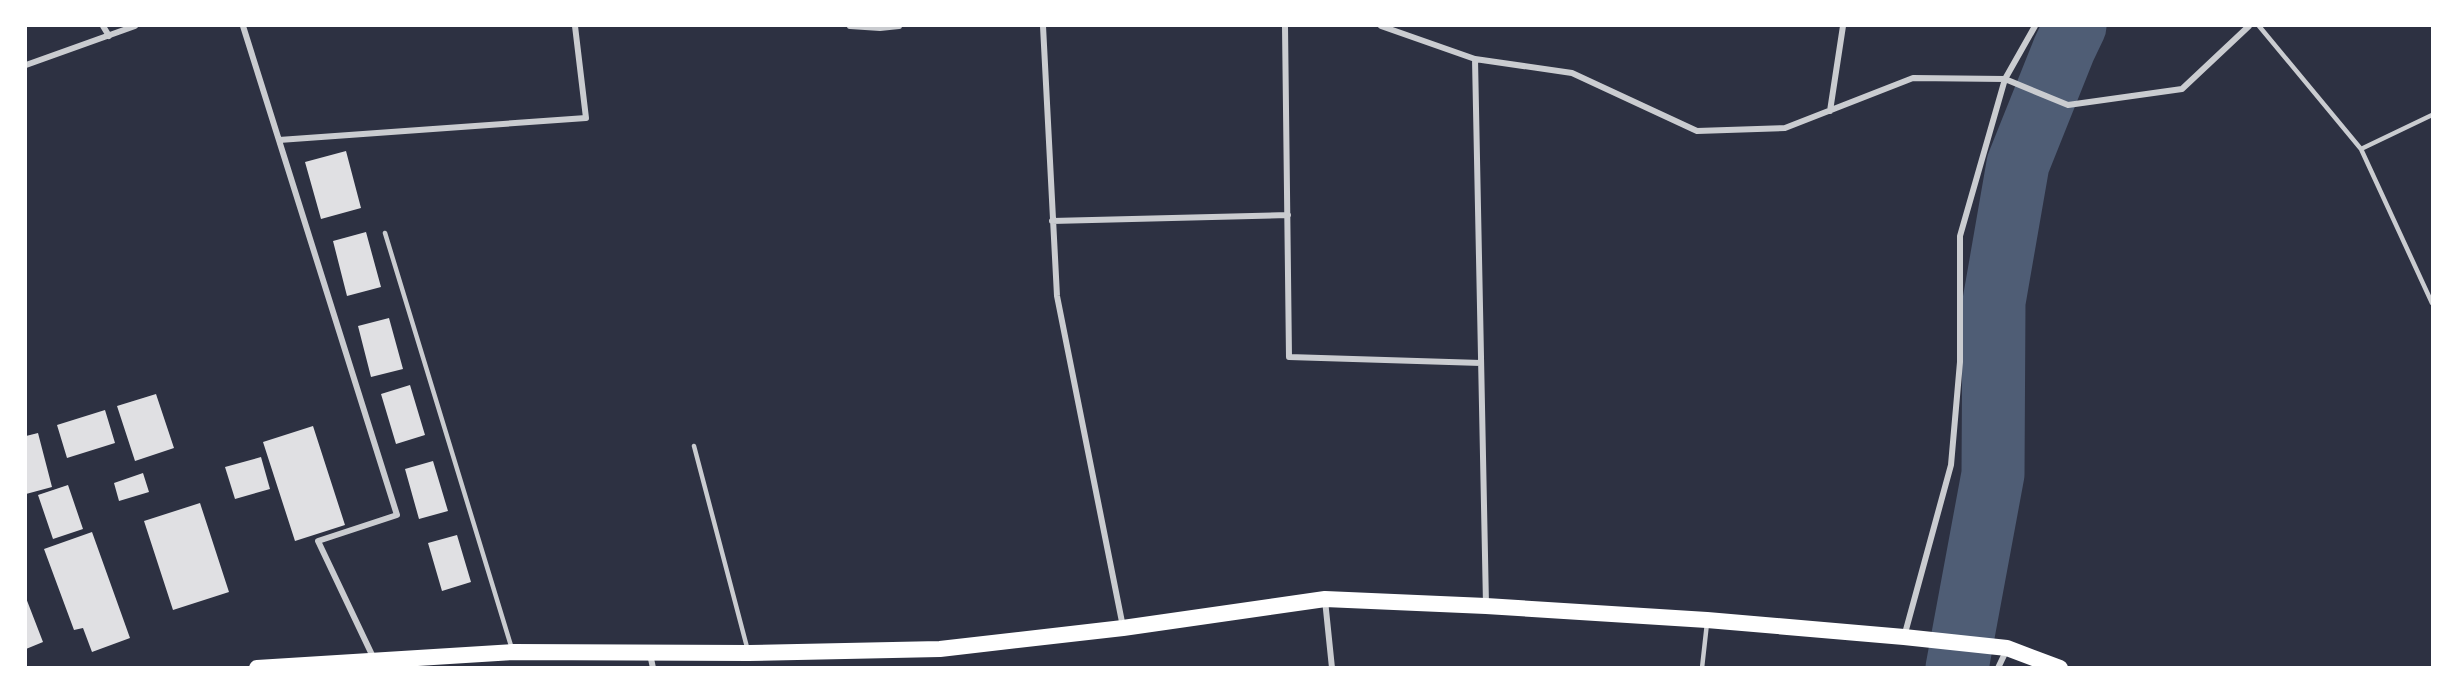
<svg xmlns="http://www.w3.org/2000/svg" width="2458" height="693" font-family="'Sofia Sans Condensed',sans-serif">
	<rect width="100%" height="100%" fill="#2d3142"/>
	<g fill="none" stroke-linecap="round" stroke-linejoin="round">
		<!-- river -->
		<path stroke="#4f5d75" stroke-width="63" d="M1957,668l36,-194 1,-172 24,-138 46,-115 11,-23"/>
	</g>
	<!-- building -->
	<path fill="#e0e0e3" d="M346,151l15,57 -40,11 -16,-57z
		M366,232l15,55 -34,9 -14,-55z
		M389,318l14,51 -32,8 -13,-51z
		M410,385l15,50 -29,9 -15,-50z
		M156,394l18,54 -39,13 -18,-55z
		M105,410l10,33 -48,15 -10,-33z
		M313,426l32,99 -50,16 -32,-99z
		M38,433l14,54 -26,7v-58z
		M261,457l9,32 -35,10 -10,-32z
		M433,461l15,50 -29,8 -14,-50z
		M143,473l6,19 -30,9 -5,-18z
		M68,485l15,44 -30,10 -15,-44z
		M200,503l29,89 -56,18 -29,-89z
		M92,532l38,106 -38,14 -9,-24 -9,2 -30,-81z
		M457,535l14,47 -29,9 -14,-48z
		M26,598l17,44 -17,7z"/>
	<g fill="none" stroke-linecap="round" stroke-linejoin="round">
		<!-- service -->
		<path stroke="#caccd0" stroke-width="4.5" d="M2259,26l102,123 71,154
			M2361,149l71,-34
			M385,233l127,416
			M694,446l54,205
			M1702,668l5,-45"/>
		<!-- minor -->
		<path stroke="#caccd0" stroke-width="6" d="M103,26l6,10
			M243,26l154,489 -79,26 56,118
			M850,26l30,2 19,-2
			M1043,26l14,270 66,331
			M1285,26l4,331 192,6
			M1381,26l94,33 11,546
			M2035,26l-30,53 63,26 114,-16 67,-63
			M1475,59l97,14 125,58 88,-3 128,-50 92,1 -45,157v126l-9,103 -47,172
			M26,65l109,-39
			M1830,111l13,-85
			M279,140l307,-22 -11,-92
			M1052,221l236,-6
			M1325,600l7,68
			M650,654l3,14
			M1998,668l9,-19"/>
		<!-- trunk -->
		<path stroke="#fff" stroke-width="16" d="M257,668l256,-16 236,1 191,-4 183,-21 202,-29 161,7 221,14 197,17 103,11 53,20"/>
	</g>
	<!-- border -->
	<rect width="2458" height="693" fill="none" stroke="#ffffff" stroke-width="54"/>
</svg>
